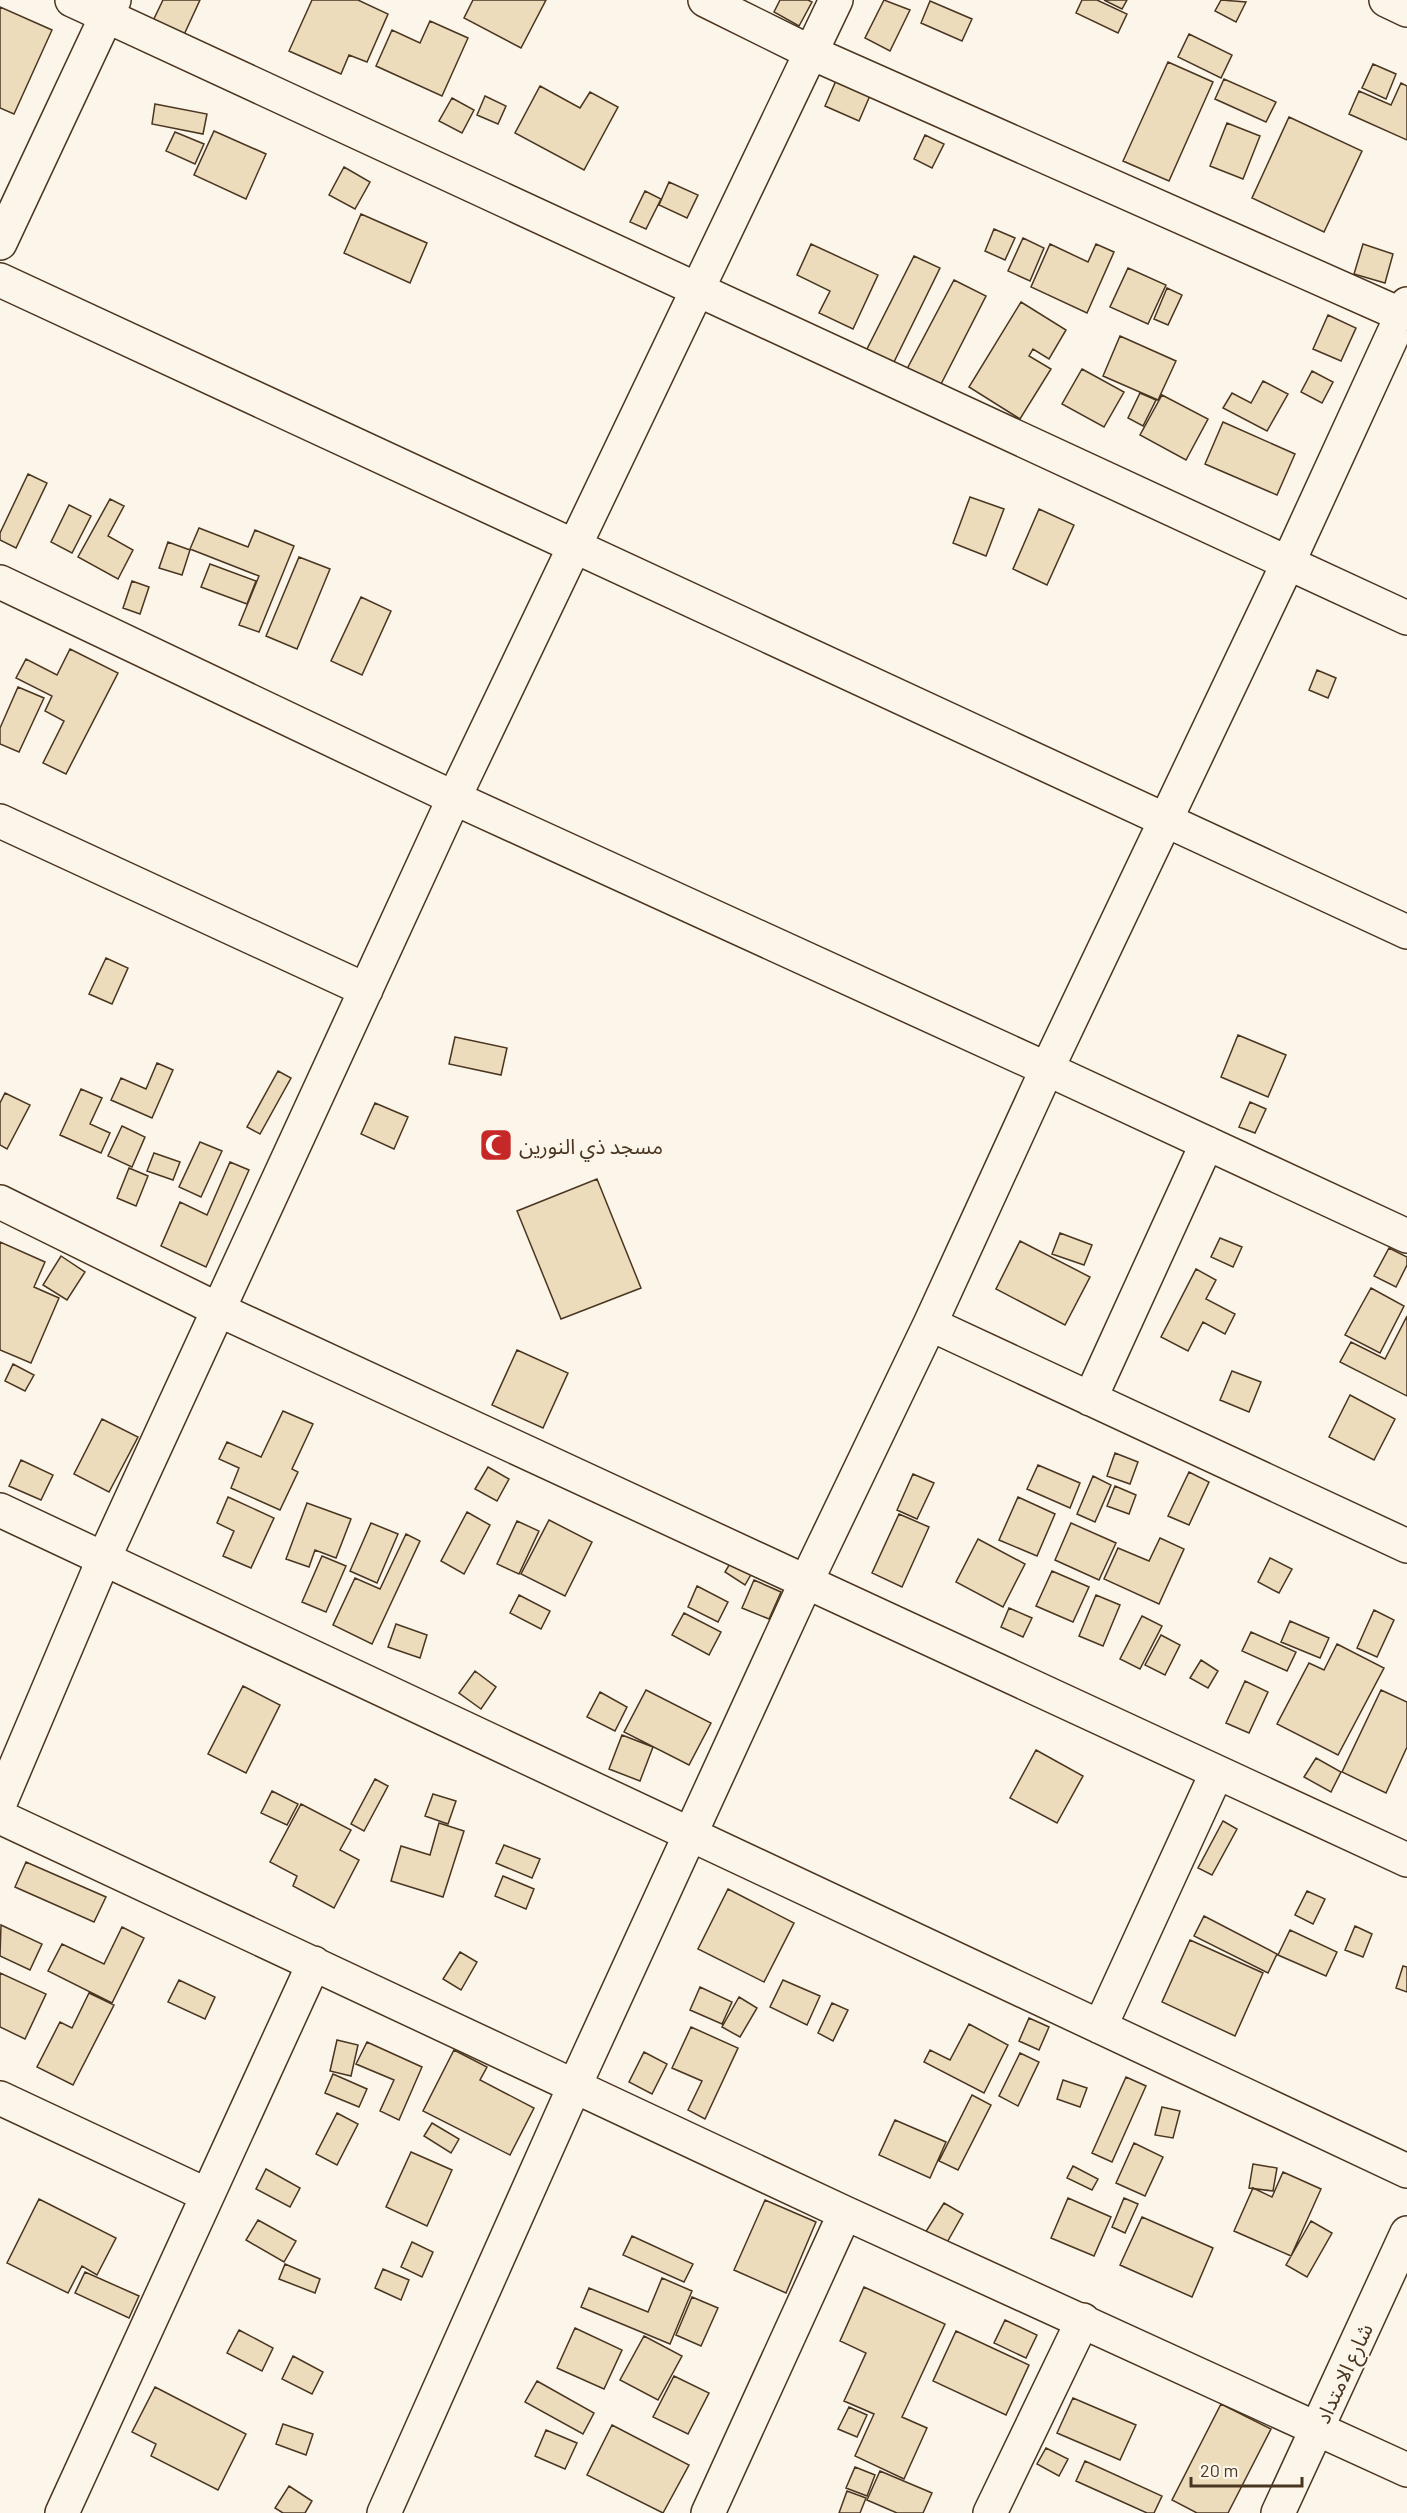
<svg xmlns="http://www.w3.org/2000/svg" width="1407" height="2513" font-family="Barlow,'Noto Sans Arabic',sans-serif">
	<rect width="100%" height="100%" fill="#fbf6e9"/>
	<!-- building -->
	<path fill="#ecdcbc" stroke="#4a3520" stroke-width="1.5" d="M163,0h37l-18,39 -31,-14z
		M312,0h46l30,14 -21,48 -18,-7 -8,19 -52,-23z
		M473,0h73l-25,48 -57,-30z
		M780,0h28l4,2 -13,24 -25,-14z
		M884,0l26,10 -20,41 -25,-13z
		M1082,0h15l30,14 -9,19 -42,-20z
		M1104,0h23l-5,9z
		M1221,0l25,2 -10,20 -21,-11z
		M930,1l42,18 -10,22 -41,-18z
		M0,7l52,23 -38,84 -14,-6z
		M430,21l38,17 -26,58 -66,-30 16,-36 28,13z
		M1189,34l43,21 -11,23 -43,-21z
		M1168,62l45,20 -44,99 -46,-20z
		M1373,64l23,10 -10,25 -24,-11z
		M838,76l34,15 -13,30 -34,-15z
		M1224,79l52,23 -10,20 -51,-23z
		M1401,83l6,3v54l-58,-26 10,-23 32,14z
		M540,86l40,22 10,-16 28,15 -34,63 -69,-37z
		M485,96l21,10 -8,18 -21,-9z
		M452,98l22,12 -12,23 -23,-12z
		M155,104l52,10 -4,20 -51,-10z
		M1289,117l73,34 -38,81 -72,-34z
		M1227,123l33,13 -17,43 -33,-13z
		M214,131l52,23 -20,45 -52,-24z
		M175,132l29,12 -9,20 -29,-13z
		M925,135l19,9 -12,24 -18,-9z
		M344,167l26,15 -15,27 -26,-14z
		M669,182l29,13 -11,23 -28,-13z
		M645,191l16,8 -15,30 -16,-7z
		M361,214l66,29 -17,40 -66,-30z
		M994,229l21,9 -10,22 -20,-9z
		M1023,238l21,10 -14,33 -22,-10z
		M811,244l67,31 -25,54 -34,-16 11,-22 -33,-16z
		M1050,244l38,18 8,-18 18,8 -27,61 -56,-26z
		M1363,244l30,10 -8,29 -31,-9z
		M914,256l26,12 -47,96 -27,-13z
		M1128,268l38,17 -18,39 -38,-17z
		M954,280l32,16 -46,90 -33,-17z
		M1167,288l15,7 -14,30 -14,-6z
		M1021,302l45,28 -17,29 -16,-10 -4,7 22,13 -31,50 -51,-32z
		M1328,315l28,13 -15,33 -28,-12z
		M1120,336l56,25 -18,39 -55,-24z
		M1082,369l42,23 -20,35 -42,-23z
		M1312,371l21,11 -11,21 -21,-11z
		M1263,381l25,13 -21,37 -44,-23 9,-15 19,10z
		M1140,393l16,7 -13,26 -15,-8z
		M1162,395l46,24 -22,41 -46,-25z
		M1223,422l72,32 -18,41 -72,-31z
		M28,474l19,9 -31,65 -16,-8v-7z
		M970,497l34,12 -18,47 -33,-13z
		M110,499l14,7 -16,30 25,14 -15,29 -40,-22z
		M69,505l22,11 -19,37 -21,-11z
		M1039,509l35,16 -27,60 -34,-16z
		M199,528l49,19 7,-17 39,16 -35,86 -20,-7 20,-49 -69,-27z
		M168,542l22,8 -8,25 -23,-7z
		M299,557l31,12 -33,80 -31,-13z
		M210,564l46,17 -9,23 -46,-17z
		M132,581l17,6 -9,27 -17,-6z
		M361,597l30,14 -29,64 -31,-14z
		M70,649l48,24 -52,101 -23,-11 21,-42 -19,-10 7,-15 -36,-18 10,-19 31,16z
		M1317,670l19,8 -8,20 -19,-8z
		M18,687l26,11 -25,54 -19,-8v-16z
		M106,958l22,10 -16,36 -23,-10z
		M1238,1035l48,20 -18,42 -47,-20z
		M455,1037l52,11 -6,27 -52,-11z
		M157,1063l16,7 -21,48 -41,-18 10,-22 25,11z
		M278,1071l13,7 -31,56 -13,-7z
		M81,1089l21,9 -12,26 20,9 -9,20 -41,-18z
		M5,1093l25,12 -23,44 -7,-4v-42z
		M1250,1102l16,7 -11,24 -16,-6z
		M375,1103l33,14 -14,32 -33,-15z
		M122,1126l23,11 -13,30 -24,-11z
		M200,1142l22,9 -21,46 -22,-10z
		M154,1153l26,9 -7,18 -26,-9z
		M230,1162l19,8 -43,97 -45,-21 19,-44 27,13z
		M129,1168l19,8 -12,30 -19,-8z
		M597,1179l44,109 -80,31 -44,-108z
		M1060,1233l32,12 -8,20 -32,-11z
		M1220,1238l22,9 -9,20 -22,-10z
		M1020,1241l70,36 -25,48 -69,-36z
		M0,1242l45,20 -11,25 25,11 -28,65 -31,-13z
		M1389,1248l18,9v8l-11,22 -22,-11z
		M61,1256l24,16 -18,28 -24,-15z
		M1196,1269l20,11 -10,19 29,15 -10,20 -22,-12 -15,29 -27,-14z
		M1371,1288l33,18 -24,47 -35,-18z
		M1407,1316v80l-67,-34 11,-20 34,17z
		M517,1350l51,23 -25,55 -51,-23z
		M13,1364l21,11 -9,16 -20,-10z
		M1232,1371l29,11 -12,30 -29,-12z
		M1350,1395l45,24 -21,41 -45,-23z
		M283,1411l30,13 -21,45 6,3 -18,38 -49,-22 8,-20 -20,-9 8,-17 34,15z
		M102,1419l36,18 -29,55 -35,-18z
		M1115,1453l23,9 -8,22 -23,-8z
		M21,1460l32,15 -12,25 -32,-14z
		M1038,1465l42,18 -10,25 -43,-19z
		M488,1467l21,12 -12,22 -22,-12z
		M1189,1472l20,10 -20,43 -21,-9z
		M913,1474l21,9 -17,36 -20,-9z
		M1093,1476l18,9 -16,37 -18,-8z
		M1115,1486l21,9 -7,19 -22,-8z
		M228,1497l46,21 -23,50 -28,-12 11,-25 -17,-8z
		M1018,1497l37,17 -18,42 -38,-16z
		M307,1503l44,16 -15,39 -21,-8 -6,17 -23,-8z
		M467,1512l23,13 -26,49 -23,-13z
		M899,1514l30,13 -27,60 -30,-14z
		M549,1520l43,22 -27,54 -44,-22z
		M517,1521l22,10 -20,43 -22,-10z
		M371,1523l27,11 -21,49 -27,-12z
		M1071,1523l45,20 -17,37 -44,-20z
		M406,1534l14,7 -48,103 -39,-19 22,-47 25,11z
		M1160,1538l24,11 -25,55 -55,-25 14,-31 31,13z
		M978,1539l47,25 -22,43 -47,-25z
		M736,1553l21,11 -12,21 -20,-13z
		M322,1556l24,10 -20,46 -24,-10z
		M1270,1558l22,11 -13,24 -21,-11z
		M1052,1571l37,16 -16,35 -37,-16z
		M754,1580l27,12 -12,27 -27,-11z
		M697,1586l31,16 -10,20 -30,-15z
		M519,1595l31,16 -9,18 -31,-16z
		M1096,1595l24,10 -17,41 -24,-10z
		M1009,1608l23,10 -9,19 -22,-10z
		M1374,1610l20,10 -17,37 -20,-9z
		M684,1613l37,19 -12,23 -37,-20z
		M1142,1616l20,10 -22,43 -20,-10z
		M1290,1621l39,17 -9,20 -39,-16z
		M396,1624l31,11 -7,23 -32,-11z
		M1251,1632l45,20 -9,19 -45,-20z
		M1161,1635l19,10 -15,30 -20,-10z
		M1337,1644l47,24 -46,87 -61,-31 32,-61 15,7z
		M1201,1660l17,11 -10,17 -18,-10z
		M475,1671l21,16 -15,22 -22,-16z
		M1245,1681l23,11 -19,41 -23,-10z
		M243,1686l37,19 -34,68 -38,-19z
		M646,1690l65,33 -22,42 -65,-33z
		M1381,1690l26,12v45l-21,46 -44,-21z
		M600,1692l27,15 -12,24 -28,-14z
		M622,1735l31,12 -13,34 -31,-12z
		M1036,1750l47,26 -26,47 -47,-25z
		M1316,1758l25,14 -10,20 -27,-15z
		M375,1779l13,7 -24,45 -13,-7z
		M272,1791l26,13 -11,21 -26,-12z
		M433,1794l23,7 -8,23 -23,-8z
		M301,1804l50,26 -11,20 19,10 -25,48 -41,-22 4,-10 -27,-14z
		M1223,1821l14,8 -25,46 -14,-7z
		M439,1823l25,8 -21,66 -52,-16 10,-35 29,9z
		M504,1845l36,14 -8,19 -36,-15z
		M26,1862l80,35 -12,25 -79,-35z
		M503,1876l31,13 -8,20 -31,-13z
		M728,1889l66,34 -30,59 -66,-33z
		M1307,1891l18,8 -12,25 -18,-9z
		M1204,1916l73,38 -9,19 -74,-37z
		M1,1925l41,19 -12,26 -30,-14z
		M1355,1926l17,8 -9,23 -18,-7z
		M122,1927l22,11 -32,65 -64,-32 14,-27 42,20z
		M1290,1930l47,22 -11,24 -48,-21z
		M1190,1940l73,33 -28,63 -73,-34z
		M460,1952l17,10 -16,28 -18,-11z
		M1403,1966l4,1v25l-11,-4z
		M0,1973l46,21 -21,45 -25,-12z
		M179,1980l36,17 -10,22 -37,-17z
		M783,1980l37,16 -13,29 -37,-18z
		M700,1987l32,15 -10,22 -32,-14z
		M89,1993l25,12 -41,80 -36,-18 23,-45 12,6z
		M739,1997l18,11 -17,29 -18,-10z
		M832,2003l16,7 -15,31 -15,-8z
		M1029,2018l20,9 -10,23 -20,-9z
		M969,2024l39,21 -24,48 -60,-31 6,-12 20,10z
		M691,2027l47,21 -33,71 -17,-9 14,-29 -30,-13z
		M337,2040l21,5 -7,31 -21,-5z
		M367,2042l55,25 -23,53 -19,-9 14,-31 -38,-16z
		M454,2050l33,17 -7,13 54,28 -24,47 -87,-44z
		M644,2052l23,12 -15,30 -23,-12z
		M1020,2053l19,9 -21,44 -19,-10z
		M333,2074l34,15 -8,18 -34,-14z
		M1126,2077l20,9 -34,76 -20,-9z
		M1063,2080l24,8 -7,19 -23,-8z
		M972,2095l19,10 -33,65 -19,-9z
		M1162,2107l18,4 -7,27 -18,-3z
		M337,2113l21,11 -21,41 -21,-11z
		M895,2120l51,22 -16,36 -51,-23z
		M432,2123l27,16 -8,14 -27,-17z
		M1134,2143l29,14 -18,39 -29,-13z
		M411,2152l41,18 -25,56 -41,-19z
		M1253,2164l24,4 -4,23 -24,-3z
		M1073,2166l25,13 -6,11 -25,-12z
		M266,2169l34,19 -10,19 -34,-18z
		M1283,2172l38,17 -30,67 -57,-25 19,-43 19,9z
		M1068,2198l43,19 -17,39 -43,-18z
		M1124,2198l14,6 -13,29 -13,-6z
		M39,2199l77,39 -19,37 -15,-9 -14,27 -61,-30z
		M765,2200l51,22 -30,71 -52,-23z
		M944,2203l19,11 -18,32 -20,-13z
		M1142,2217l71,31 -21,49 -72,-32z
		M258,2220l38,21 -12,21 -38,-22z
		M1311,2221l21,12 -25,44 -21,-12z
		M632,2236l61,28 -9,18 -61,-27z
		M412,2242l21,10 -11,25 -21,-10z
		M285,2264l35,15 -5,14 -36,-14z
		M383,2269l26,11 -8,20 -26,-12z
		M85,2272l54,24 -10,22 -54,-25z
		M662,2278l30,13 -22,53 -89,-37 8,-19 59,24z
		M864,2287l81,37 -43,93 25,11 -23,51 -49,-23 19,-42 -30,-13 22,-48 -26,-12z
		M692,2297l26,11 -17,38 -25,-11z
		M1005,2320l32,15 -11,23 -32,-15z
		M575,2328l47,22 -18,39 -47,-21z
		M239,2330l34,18 -11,23 -35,-18z
		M956,2331l73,34 -23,50 -73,-34z
		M644,2336l38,20 -24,44 -38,-20z
		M293,2356l30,16 -11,22 -30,-15z
		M674,2376l35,17 -21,41 -35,-17z
		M537,2381l57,32 -11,21 -58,-32z
		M155,2387l91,47 -28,56 -67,-34 5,-12 -24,-12z
		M1073,2398l63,27 -16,35 -63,-27z
		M1221,2404l50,25 -43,84h-31l-25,-13z
		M849,2407l18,8 -10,22 -19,-8z
		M283,2424l30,10 -7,21 -30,-11z
		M612,2425l77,40 -26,48 -76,-38z
		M546,2430l31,13 -12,26 -30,-13z
		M1046,2448l22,11 -9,17 -22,-12z
		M1085,2461l77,35 -8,17h-7l-71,-32z
		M855,2467l20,8 -8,21 -21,-8z
		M880,2471l52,22 -9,20h-26l-30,-13z
		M289,2486l23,15 -7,12h-22l-8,-5z
		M847,2491l19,7 -6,15h-21z"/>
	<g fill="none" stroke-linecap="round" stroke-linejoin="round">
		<!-- street casing -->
		<g stroke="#4a3520" stroke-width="36">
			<path id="street" d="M72,0l1335,618
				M705,0l107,53 590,262
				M1386,0l21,10
				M0,243l114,-243
				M0,280l1407,652
				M0,582l454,216 593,271 360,167
				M0,821l366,169
				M0,1202l219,108 1188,550
				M930,1324l477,222
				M1090,1399l117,-256
				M0,1510l1407,661
				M0,1803l104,-245 350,-760 382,-798
				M0,1817l845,396 562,257
				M1100,2027l117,-255
				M0,2098l207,97
				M62,2513l252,-550
				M384,2513l191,-428 231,-503 124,-258 117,-255 241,-506 119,-259
				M708,2513l137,-300
				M990,2513l93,-193"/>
		</g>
		<!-- secondary casing -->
		<g stroke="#4a3520" stroke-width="36">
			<path id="secondary" d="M1278,2513l129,-280"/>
		</g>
		<!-- street -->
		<use href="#street" stroke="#fbf6e9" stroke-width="33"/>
		<!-- secondary -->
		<use href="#secondary" stroke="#fbf6e9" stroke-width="33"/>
	</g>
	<!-- icons -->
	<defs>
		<g id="mosque-square" transform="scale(1.725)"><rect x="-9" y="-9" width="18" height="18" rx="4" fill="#c62828" stroke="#fbf6e9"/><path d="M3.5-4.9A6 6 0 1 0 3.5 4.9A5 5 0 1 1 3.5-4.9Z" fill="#fff"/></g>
	</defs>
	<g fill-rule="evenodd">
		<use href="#mosque-square" x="496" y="1145"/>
	</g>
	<g text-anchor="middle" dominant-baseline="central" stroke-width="4.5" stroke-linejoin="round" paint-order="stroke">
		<!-- poi labels -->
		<g font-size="21" fill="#4a3520" stroke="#fbf6e9" text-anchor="start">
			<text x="519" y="1145">مسجد ذي النورين</text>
		</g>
		<!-- street labels -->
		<g font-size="21" fill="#4a3520" stroke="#fbf6e9">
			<text transform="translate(1343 2373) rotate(-65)">شارع الامتداد</text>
		</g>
	</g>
	<!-- scale -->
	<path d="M1191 2477v9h111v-9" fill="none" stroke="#4a3520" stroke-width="3"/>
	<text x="1200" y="2477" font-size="18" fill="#4a3520" stroke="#fbf6e9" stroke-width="4.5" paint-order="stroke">20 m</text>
</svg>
